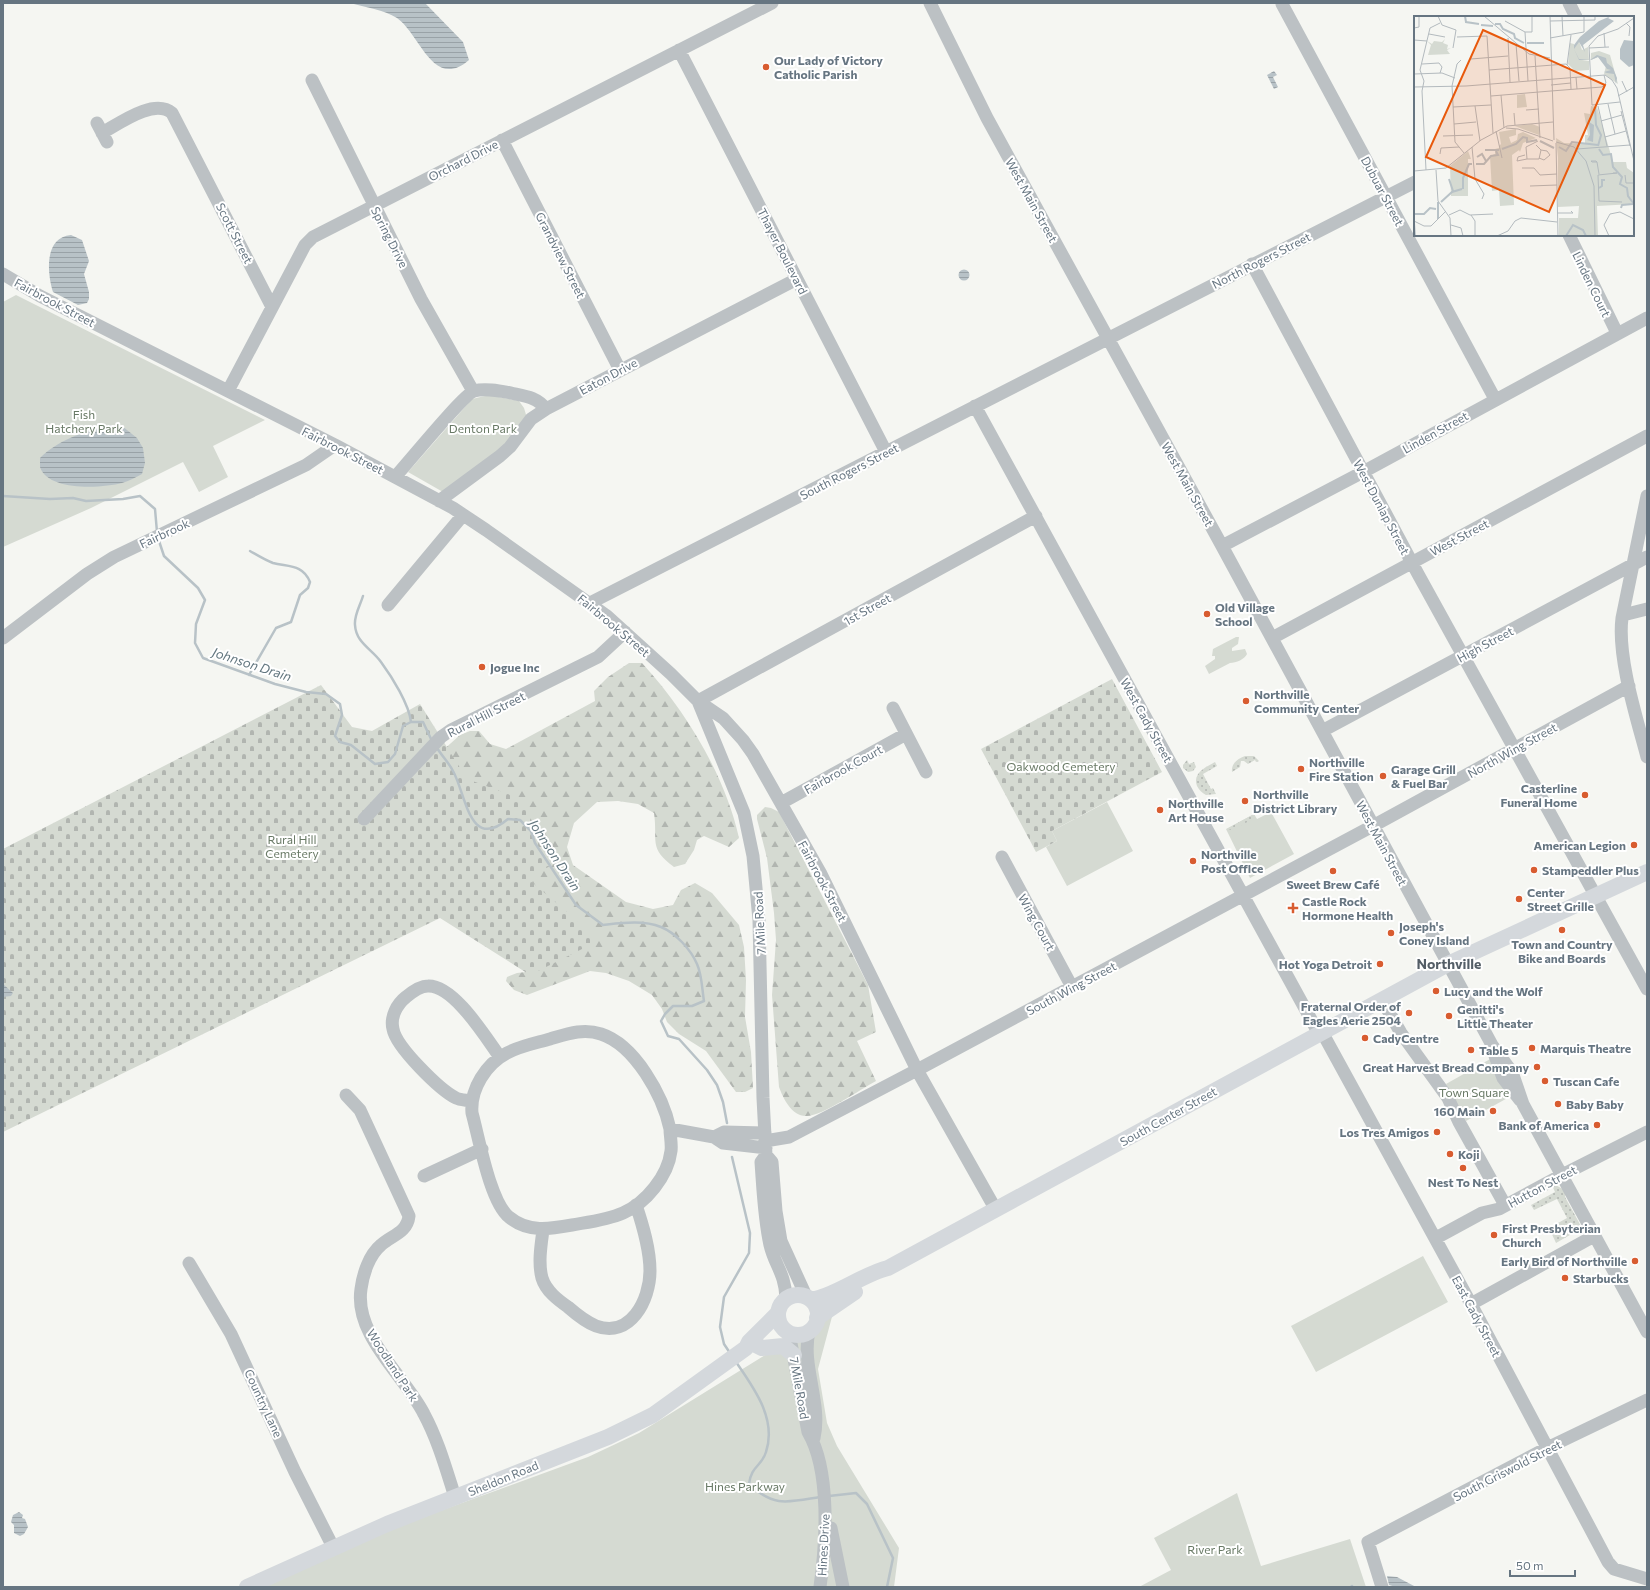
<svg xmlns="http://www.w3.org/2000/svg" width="1650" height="1590" font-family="Commissioner,sans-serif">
	<defs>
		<pattern id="forest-firs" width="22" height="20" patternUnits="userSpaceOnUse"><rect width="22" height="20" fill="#d5dad2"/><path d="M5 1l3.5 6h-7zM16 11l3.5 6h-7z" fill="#b1b5b0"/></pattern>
		<pattern id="cemetery-stones" width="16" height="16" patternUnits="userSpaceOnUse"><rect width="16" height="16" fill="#d5dad2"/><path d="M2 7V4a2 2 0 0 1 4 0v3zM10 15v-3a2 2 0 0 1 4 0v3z" fill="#b1b5b0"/></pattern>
		<pattern id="garden-dots" width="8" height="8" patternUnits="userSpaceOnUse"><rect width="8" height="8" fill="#d5dad2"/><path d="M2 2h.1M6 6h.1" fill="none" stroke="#b1b5b0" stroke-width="1.8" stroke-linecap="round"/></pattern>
		<pattern id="water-rules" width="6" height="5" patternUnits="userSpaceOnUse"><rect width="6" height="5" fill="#b8c2c7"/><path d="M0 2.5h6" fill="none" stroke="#99a2a7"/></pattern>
	</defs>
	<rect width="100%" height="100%" fill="#f5f6f2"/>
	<!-- green -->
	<path fill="#d5dad2" d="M16,295l249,125 -52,26 15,31 -29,15 -16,-30 -92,46 -88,39v-245z
		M489,395l30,6 5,7 3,10 -25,31 -59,43 -35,-20 64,-73z
		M1236,637h3l-1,7 -6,4v3l13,-2 2,5c-2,5 -11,9 -17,9l-21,11 -4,-8 10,-7v-3h-3l1,-7z
		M1107,802l26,49 -66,35 -21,-39 11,-6 -5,-10z
		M1271,812l23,42 -44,24 -24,-49 28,-15 3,5z
		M1492,1058l21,37 -47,26 -20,-37z
		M1423,1256l25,46 -132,70 -25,-46z
		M833,1313l-15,56 9,54 10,23 62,102 -5,39h-629l128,-59 195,-71 51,-24z
		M1237,1493l24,73 89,-27 16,48h-227l32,-17 -17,-32z"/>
	<!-- forest -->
	<path fill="url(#forest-firs)" d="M629,663h13c44,48 83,112 97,175l-10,9 -25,-11 -7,4 -3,10 -9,14 -11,3c-26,-19 -16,-26 -20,-54l-16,-9 -20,-3 -21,1 -23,21 -7,24 6,18 53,37 27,7 20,-4 8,-15 14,-7 17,10 27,32 5,22 2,33 -1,37 6,35 2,36 -8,4h-9l-30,-41 -27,-17 -12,-12 -5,-13 -10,-14 -23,-14 -23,-8 -16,-2 -63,24 -13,-5 -8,-9 1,-4 10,-4 17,-2 -141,-176 67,-60 10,-4h9l11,13 16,5 89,-48 -1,-10 14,-14z
		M765,807l6,1 8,4 89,173 8,47 -19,9 19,40c-15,8 -54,35 -69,35 -15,1 -24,-18 -28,-29l-7,-92 4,-55 -2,-27 -7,-55 -10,-39v-4z"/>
	<!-- cemetery -->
	<path fill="url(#cemetery-stones)" d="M1112,679l50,93 -110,59 5,10 -21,11 -55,-103z
		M321,685l31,42 20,4 48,-27 47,75 52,19 37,65 -29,15 73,62 -70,35 -90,-57 -437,214v-283z"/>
	<!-- garden -->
	<path fill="url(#garden-dots)" d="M1245,756h9l5,5 -3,1 -1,-2 -7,4 -4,-3h-3l-1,6 -8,5c-1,-8 5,-13 13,-16z
		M1187,760l2,4 5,-2 2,5 -3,4 -5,1 -5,-4v-3z
		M1215,762l2,4 -14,8 8,15 2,-1 3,6 -10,1c-4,-2 -7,-5 -9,-9 -5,-13 9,-19 18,-24z
		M1254,814l1,4 -23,12 -5,-1z
		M1554,1184l12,7 -1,6 17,31 -26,15 -7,-15 18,-10 -10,-19 -23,11 -3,-5 24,-13 -3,-7z"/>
	<!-- water -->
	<path fill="url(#water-rules)" d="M350,3h75l38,39 6,18c-36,31 -49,-26 -72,-42 -13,-8 -32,-11 -47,-15z
		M1274,71l3,4 -4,2 5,10 -4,2 -7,-14z
		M71,235l11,5 7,21 -5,13 5,18v7l-2,4 -9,2 -25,-13c-6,-19 -9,-55 18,-57z
		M958.5 275a5.5 5.5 0 1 1 11 0a5.5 5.5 0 1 1-11 0Z
		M106,425l16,1 15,12 6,10 2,15 -3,11c-6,3 -13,7 -20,9 -19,5 -74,9 -82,-16 0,-2 0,-7 0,-9 18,-18 42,-25 66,-33z
		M3,984l10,9 -2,3 -8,1z
		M19,1512l4,3 -1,3 3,1 3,8 -4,7 -4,2 -6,-3v-8l-3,-3 2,-7z
		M1387,1576l10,1 19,10h-20l-7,-2z"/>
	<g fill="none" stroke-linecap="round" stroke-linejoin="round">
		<!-- stream -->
		<path stroke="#b8c2c7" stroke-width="2.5" d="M3,496l47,3 23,-1 13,3 37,-2 17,-3 15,13 2,23
			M159,541l5,15 34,32 7,12 -9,24 -1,19 8,15 72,26 31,8 20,2 14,10 2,11 -7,21 5,6 11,3 24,19 13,-2 7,-8 8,-28 8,-4h12l9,19
			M363,596c-3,10 -9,19 -8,29 1,18 17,24 26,37 11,15 28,42 30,60
			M249,675l27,-47 15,-6 9,-27 8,-7 2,-6c-7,-18 -22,-15 -37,-19 -8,-3 -16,-8 -23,-12
			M437,748c5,8 12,15 16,23 13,23 16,81 55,48l12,1 11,11 4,12 41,62 27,20c19,-2 40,-5 58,2 15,6 30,23 36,37 5,11 5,25 7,37l-12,5h-19l-8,8 -4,7 7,15 11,3 28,31 10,15 6,17 4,21
			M730,1353l-6,-9 -4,-17 4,-30 25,-44 1,-20 -18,-76
			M736,1362c18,26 41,57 30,90 -4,14 -15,14 -17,32 25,24 40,18 71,13
			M829,1496l27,-3 11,11 26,54 -6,29
			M1351,1587l1,-1"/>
		<!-- minor -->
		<path stroke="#bcc1c4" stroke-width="13" d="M930,3l57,115 235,428 270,499 20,27 11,32 124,228
			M1569,3l7,14
			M1282,4l213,395
			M679,50l207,402
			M312,80l109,219 52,92
			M97,123l10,19
			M102,133c18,-10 52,-35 70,-20l100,194
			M502,140l118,230
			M1569,235l48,98
			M1252,264l166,310 229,415
			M3,274l37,22 295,149 118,63 33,22 121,86 64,58 27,27 25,17 20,22 10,14 68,120 96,196 79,140
			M228,391l77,-146 8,-8 459,-234
			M975,406l344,628
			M395,477c12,-13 69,-83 79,-86 11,-3 26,0 37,2 14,3 26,4 35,16
			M1647,496l-25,122c-5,39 15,101 25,139
			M439,501l61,-45 10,-9 21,-28 15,-10 251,-130
			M1222,546l141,-74 284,-154
			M590,603l825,-421
			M388,605l75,-90
			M1623,615l24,-6
			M3,638l84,-64 27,-17 192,-92 29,-20
			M1272,638l375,-202
			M698,701l46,112 9,43 6,64 4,178 3,57 6,7 4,49 5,30 25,55
			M698,701l338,-185
			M893,708l33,64
			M1322,731l325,-174
			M781,803l125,-69
			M364,819l77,-82 10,-7 147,-73 27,-25
			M1002,857l70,130
			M1382,1000l19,33 47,65 11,24 46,83
			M1322,1032l149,272 137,258 6,7 33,10
			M1494,1053l9,25 17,22
			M346,1095l14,15 49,106c-2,17 -17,19 -28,29 -12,10 -18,29 -20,44 -7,47 44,87 63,125 14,26 22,55 31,83
			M471,1101c-5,-1 -11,-1 -15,-3 -16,-8 -60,-51 -63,-69 -3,-12 4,-25 13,-32 6,-5 14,-11 22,-11 26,-1 58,52 72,71
			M670,1129c0,7 2,15 1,22 -3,25 -25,52 -48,62 -16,7 -34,9 -51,12 -22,4 -44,8 -63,-8 -19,-15 -30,-79 -37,-104 -2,-24 14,-49 35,-60 13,-7 29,-10 43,-14 17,-5 33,-11 51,-5 34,11 62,62 69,95l44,8
			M765,1133l-41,-1 -10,5 9,6 43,5
			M765,1141l24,-4 128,-67 465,-249 247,-135
			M766,1155l-5,7c2,27 3,56 9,83 5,21 15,28 16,53
			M424,1176l58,-27
			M543,1230c-2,15 -5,33 -1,48 4,13 16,22 26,29 8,7 18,15 28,19 34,13 54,-26 54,-55 0,-22 -7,-45 -14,-66
			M1436,1238l46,-25 17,-4 63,-34 85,-43
			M189,1263l42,71 64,138 38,75
			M1471,1304l123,-68
			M809,1331c-8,35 13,72 5,107
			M789,1333l19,99c23,39 18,111 12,155
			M831,1528l12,59
			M1382,1587l-14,-45 179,-94 100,-48"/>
		<!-- major -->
		<path stroke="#d4d8dc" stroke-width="16" d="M778 1315a20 20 0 1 1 40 0a20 20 0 1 1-40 0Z
			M811,1299c17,1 54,-26 77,-31l560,-304 199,-92
			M817,1318l38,-26
			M756,1345l6,3 21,-2 11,9
			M247,1587l140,-63 221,-87 45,-22 93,-67 3,-6 29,-29"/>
	</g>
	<!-- markers -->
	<g fill="#d85c30" stroke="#fff" stroke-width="1.5">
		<circle cx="766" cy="67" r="4"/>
		<circle cx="1207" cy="614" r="4"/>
		<circle cx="482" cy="667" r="4"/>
		<circle cx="1246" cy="701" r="4"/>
		<circle cx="1301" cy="769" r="4"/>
		<circle cx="1383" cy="776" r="4"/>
		<circle cx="1585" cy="795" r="4"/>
		<circle cx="1245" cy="801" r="4"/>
		<circle cx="1160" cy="810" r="4"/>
		<circle cx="1634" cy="845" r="4"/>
		<circle cx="1193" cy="861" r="4"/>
		<circle cx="1534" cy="870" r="4"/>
		<circle cx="1333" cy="871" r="4"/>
		<circle cx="1519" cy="899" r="4"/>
		<path d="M1291 902h4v4h4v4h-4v4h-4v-4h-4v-4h4z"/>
		<circle cx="1562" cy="930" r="4"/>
		<circle cx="1391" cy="933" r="4"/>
		<circle cx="1380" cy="964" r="4"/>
		<circle cx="1436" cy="991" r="4"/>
		<circle cx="1409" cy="1013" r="4"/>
		<circle cx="1449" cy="1016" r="4"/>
		<circle cx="1365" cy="1038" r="4"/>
		<circle cx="1532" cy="1048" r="4"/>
		<circle cx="1471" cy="1050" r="4"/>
		<circle cx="1537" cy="1067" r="4"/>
		<circle cx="1545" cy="1081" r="4"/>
		<circle cx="1558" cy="1104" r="4"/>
		<circle cx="1493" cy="1111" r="4"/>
		<circle cx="1597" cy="1125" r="4"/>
		<circle cx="1437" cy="1132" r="4"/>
		<circle cx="1450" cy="1154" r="4"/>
		<circle cx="1463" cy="1168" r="4"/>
		<circle cx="1494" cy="1235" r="4"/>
		<circle cx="1635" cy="1261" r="4"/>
		<circle cx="1565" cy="1278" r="4"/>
	</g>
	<g text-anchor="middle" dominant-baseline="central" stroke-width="4" stroke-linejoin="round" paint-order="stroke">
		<!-- poi labels -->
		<g font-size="12" font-weight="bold" fill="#667581" stroke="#fff" text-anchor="start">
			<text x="774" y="60">Our Lady of Victory<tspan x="774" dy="14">Catholic Parish</tspan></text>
			<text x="1215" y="607">Old Village<tspan x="1215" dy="14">School</tspan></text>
			<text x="490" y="667">Jogue Inc</text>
			<text x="1254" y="694">Northville<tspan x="1254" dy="14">Community Center</tspan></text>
			<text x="1309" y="762">Northville<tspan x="1309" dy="14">Fire Station</tspan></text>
			<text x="1391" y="769">Garage Grill<tspan x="1391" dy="14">&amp; Fuel Bar</tspan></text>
			<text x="1577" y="788" text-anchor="end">Casterline<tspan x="1577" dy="14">Funeral Home</tspan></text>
			<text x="1253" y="794">Northville<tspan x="1253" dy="14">District Library</tspan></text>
			<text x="1168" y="803">Northville<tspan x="1168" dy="14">Art House</tspan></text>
			<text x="1626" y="845" text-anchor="end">American Legion</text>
			<text x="1201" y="854">Northville<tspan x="1201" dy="14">Post Office</tspan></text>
			<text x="1542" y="870">Stampeddler Plus</text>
			<text x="1333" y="884" text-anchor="middle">Sweet Brew Café</text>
			<text x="1527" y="892">Center<tspan x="1527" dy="14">Street Grille</tspan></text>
			<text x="1302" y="901">Castle Rock<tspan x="1302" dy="14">Hormone Health</tspan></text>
			<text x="1399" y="926">Joseph's<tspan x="1399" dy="14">Coney Island</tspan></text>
			<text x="1562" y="944" text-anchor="middle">Town and Country<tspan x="1562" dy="14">Bike and Boards</tspan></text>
			<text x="1372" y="964" text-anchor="end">Hot Yoga Detroit</text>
			<text x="1444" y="991">Lucy and the Wolf</text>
			<text x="1401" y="1006" text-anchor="end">Fraternal Order of<tspan x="1401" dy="14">Eagles Aerie 2504</tspan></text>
			<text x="1457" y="1009">Genitti's<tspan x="1457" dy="14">Little Theater</tspan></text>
			<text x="1373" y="1038">CadyCentre</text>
			<text x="1540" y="1048">Marquis Theatre</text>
			<text x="1479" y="1050">Table 5</text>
			<text x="1529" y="1067" text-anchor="end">Great Harvest Bread Company</text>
			<text x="1553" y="1081">Tuscan Cafe</text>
			<text x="1566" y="1104">Baby Baby</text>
			<text x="1485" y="1111" text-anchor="end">160 Main</text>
			<text x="1589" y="1125" text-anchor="end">Bank of America</text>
			<text x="1429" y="1132" text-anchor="end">Los Tres Amigos</text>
			<text x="1458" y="1154">Koji</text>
			<text x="1463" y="1182" text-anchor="middle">Nest To Nest</text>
			<text x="1502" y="1228">First Presbyterian<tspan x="1502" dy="14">Church</tspan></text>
			<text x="1627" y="1261" text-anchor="end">Early Bird of Northville</text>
			<text x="1573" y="1278">Starbucks</text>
		</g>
		<!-- street labels -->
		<g font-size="12" fill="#667581" stroke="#fff">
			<text transform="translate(463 160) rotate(-27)">Orchard Drive</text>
			<text transform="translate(1383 191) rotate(62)">Dubuar Street</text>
			<text transform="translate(1032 200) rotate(61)">West Main Street</text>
			<text transform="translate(235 233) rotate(63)">Scott Street</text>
			<text transform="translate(390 237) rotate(63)">Spring Drive</text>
			<text transform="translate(783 251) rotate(63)">Thayer Boulevard</text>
			<text transform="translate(561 255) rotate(63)">Grandview Street</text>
			<text transform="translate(1261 260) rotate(-27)">North Rogers Street</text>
			<text transform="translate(1592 284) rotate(64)">Linden Court</text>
			<text transform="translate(55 302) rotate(28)">Fairbrook Street</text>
			<text transform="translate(608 376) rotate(-28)">Eaton Drive</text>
			<text transform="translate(1435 432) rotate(-29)">Linden Street</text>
			<text transform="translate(343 450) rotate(27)">Fairbrook Street</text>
			<text transform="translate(849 471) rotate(-27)">South Rogers Street</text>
			<text transform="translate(1188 484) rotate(61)">West Main Street</text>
			<text transform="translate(1382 507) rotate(62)">West Dunlap Street</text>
			<text transform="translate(164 533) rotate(-25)">Fairbrook</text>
			<text transform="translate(1459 537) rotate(-28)">West Street</text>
			<text transform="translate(867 609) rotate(-29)">1st Street</text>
			<text transform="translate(614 625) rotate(40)">Fairbrook Street</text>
			<text transform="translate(1485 644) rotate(-28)">High Street</text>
			<text transform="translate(486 714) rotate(-27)">Rural Hill Street</text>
			<text transform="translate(1147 720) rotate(61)">West Cady Street</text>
			<text transform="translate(1512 750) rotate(-29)">North Wing Street</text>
			<text transform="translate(843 769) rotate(-29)">Fairbrook Court</text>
			<text transform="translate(1382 843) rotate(62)">West Main Street</text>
			<text transform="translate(823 881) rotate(62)">Fairbrook Street</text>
			<text transform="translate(1037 922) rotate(61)">Wing Court</text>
			<text transform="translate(759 923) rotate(-93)">7 Mile Road</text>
			<text transform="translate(1071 988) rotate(-28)">South Wing Street</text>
			<text transform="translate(1168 1116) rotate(-29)">South Center Street</text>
			<text transform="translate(1542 1186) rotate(-28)">Hutton Street</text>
			<text transform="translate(1477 1316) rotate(62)">East Cady Street</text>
			<text transform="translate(393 1365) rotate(57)">Woodland Park</text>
			<text transform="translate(800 1388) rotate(80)">7 Mile Road</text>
			<text transform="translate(264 1403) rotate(65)">Country Lane</text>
			<text transform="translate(1507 1470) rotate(-27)">South Griswold Street</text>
			<text transform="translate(503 1478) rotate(-22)">Sheldon Road</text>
			<text transform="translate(823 1545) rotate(-87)">Hines Drive</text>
		</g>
		<!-- park labels -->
		<g font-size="12" fill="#687965" stroke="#fff">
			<text x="84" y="414">Fish<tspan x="84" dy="14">Hatchery Park</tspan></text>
			<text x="483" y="428">Denton Park</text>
			<text x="1061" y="766">Oakwood Cemetery</text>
			<text x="292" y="839">Rural Hill<tspan x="292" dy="14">Cemetery</tspan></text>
			<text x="1474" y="1092">Town Square</text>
			<text x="745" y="1486">Hines Parkway</text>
			<text x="1215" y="1549">River Park</text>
		</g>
		<!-- water labels -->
		<g font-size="13" font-style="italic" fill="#62767f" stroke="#fff">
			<text transform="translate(252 664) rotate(18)">Johnson Drain</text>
			<text transform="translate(555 855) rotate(57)">Johnson Drain</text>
		</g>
		<!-- quarter labels -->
		<g font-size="14" font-weight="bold" fill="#545e67" stroke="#fff">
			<text x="1449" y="963">Northville</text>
		</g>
	</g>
	<!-- overview -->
	<g transform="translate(1414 16)">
		<rect width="220" height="220" fill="#f5f6f2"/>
		<path d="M31,23l-2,4 5,2 -1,4 4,-1 -4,2 3,4 -22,1 3,-10 -4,-4 5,3 2,-3 8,1zM165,25l3,9 6,-3 1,13h-7l7,1v9l-14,1 -7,-7 2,-21 4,1v3zM185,35l11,4 8,29 -14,-10 2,-8 -8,-9 -7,3v-7zM177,90l6,1 16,55h13l1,6 7,5v31l-37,2 1,30h-39v-18h19l1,-12 -21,1v-50l-2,-19 8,5 21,1v-9h3l-4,-22 6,1zM54,135l3,8h-3v37h-17l-1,-30z" fill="#d5dad2"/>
		<path d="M118,108l8,3 -1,8 -24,-9zM102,113v6l-7,2 2,6 6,-3 1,-6 5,-2 13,6 -13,5 -3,9 -1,-2 -14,4 -6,-8 2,-2 -2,-12z" fill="#d5dad2"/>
		<path d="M111,78l2,13 -10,1v-13zM98,128v3l7,-3v6l-7,5 2,50 -14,1 -1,-16 -7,1 -2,-35 5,-2v-5z" fill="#d5dad2"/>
		<path d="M197,0l-3,2 6,3 -31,24 2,7 -6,-10 -5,7 5,10 11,1 7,-5 9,3 1,5 6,5 4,10 -1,6 -2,-10 -7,-1 -3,-1 7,-2 -4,-1 -9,-12 -7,3h-12l-5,-11v-4l6,-8 19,-16zM220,19v30l-5,2 -9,-8v-10l4,-9 9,1zM175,106l5,3 -1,17 -6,-2 3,-5z" fill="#b8c2c7"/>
		<path fill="none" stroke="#b8c2c7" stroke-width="2" d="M51,0l1,6 13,2M81,8h5l3,5 11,5 1,4 9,5M67,9l12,1M113,27h17M181,92l1,17 5,10 -3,11M126,125l14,7M145,131l7,4 6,-9 26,3M88,133l14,-5 7,-7 4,1v4l10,-2M185,133l4,6 8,-1 2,13 9,10 -2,7 7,4 1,8 6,8M71,134h14M63,141l5,-3 4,7M62,148h8l7,-8 7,-1 -2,-4M35,163l4,12M185,172l3,-2v-6h3M49,173v-11l6,-14h3M24,186v17M27,186l11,-10 10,-3M207,192l1,-3 11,-1M0,198h10l6,-6 6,1M0,207l1,13M152,220l7,-11 10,5 3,6"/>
		<path fill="none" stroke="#b3babe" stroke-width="1" d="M24,0l4,9 14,5 -3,18M70,0l45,38 21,4M136,0l4,124M148,0l1,20M91,5l20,11h7v-16M136,5l45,-1v-4M212,7l4,4 -1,9M0,12l5,-1v-11M111,16l3,49M190,17l1,14M15,18l16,3M43,21l30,-1 6,97M94,22l2,44M136,22l34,-6v-16M0,24l13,1M102,28l3,37M175,32l20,-1M121,40l5,82M57,43l37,-3M47,44l-4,4 -5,22 3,56 9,11M8,48l17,-1 3,4 -2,6M153,49l4,-30M75,54l77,-6 4,4 1,21M0,58l28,-1 13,5M162,61l1,12M208,65l5,11M137,69l20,-2M0,71l52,-1 139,-11 7,5 5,8 17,73M137,75l51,-4 4,-4 -2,-8M87,79l3,33M77,80l60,-5M204,80l16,-9M206,86l-28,3 -3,-59 9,-10 20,-7 16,-11M194,88l7,30M61,90l5,35M184,90l9,40M39,91l38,-2M112,94l13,-1M207,95l9,35M100,97l1,12M187,105l21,-6M40,108l22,-2M92,112l12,1 35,12M82,115l6,27M29,120l30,-1M191,121l21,-6M142,126l18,5 12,14 8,25 1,50M142,127l2,93M122,129l5,5 -2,9h-12l-1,-12 12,-6M58,131l3,32 9,15 -2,5M163,133l53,-4M26,138l1,-6 18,-1M111,139l-7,2 -1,4 10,-2M125,142l5,2 6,-5 -3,-4 -6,-1M177,145h5l1,1h-5zM183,146l2,12M108,152h12l6,7 17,-1M12,154l-4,-79 2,-10 -4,-11 10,-42 10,-5M22,154l2,31 12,17 1,18M0,155l32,-3 35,-28 26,-14 46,-4M199,157h4l-19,2 1,26 23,1M211,159l1,8h8M116,170l27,-1M143,197h16l-2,-2M35,199l11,-5 10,5 23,-1M57,199l4,6v15M0,205l10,5h7l15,-15M37,209l10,3 2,8M83,220l11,-5 7,-10 6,-3 36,4M195,220l-5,-11 6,-11 10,-2 14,7"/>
		<path fill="#e8590c" fill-opacity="0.15" stroke="#e8590c" stroke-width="2" d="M69,14l122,55 -56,127 -123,-55z"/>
		<rect width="220" height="220" fill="none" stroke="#667581" stroke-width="2"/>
	</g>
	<!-- border -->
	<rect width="1650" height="1590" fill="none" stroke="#667581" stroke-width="8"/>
	<!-- scale -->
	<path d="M1510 1570v6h65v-6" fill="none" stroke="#667581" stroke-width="2"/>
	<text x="1516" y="1570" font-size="12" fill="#667581" stroke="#ffffff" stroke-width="3" paint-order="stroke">50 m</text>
</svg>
